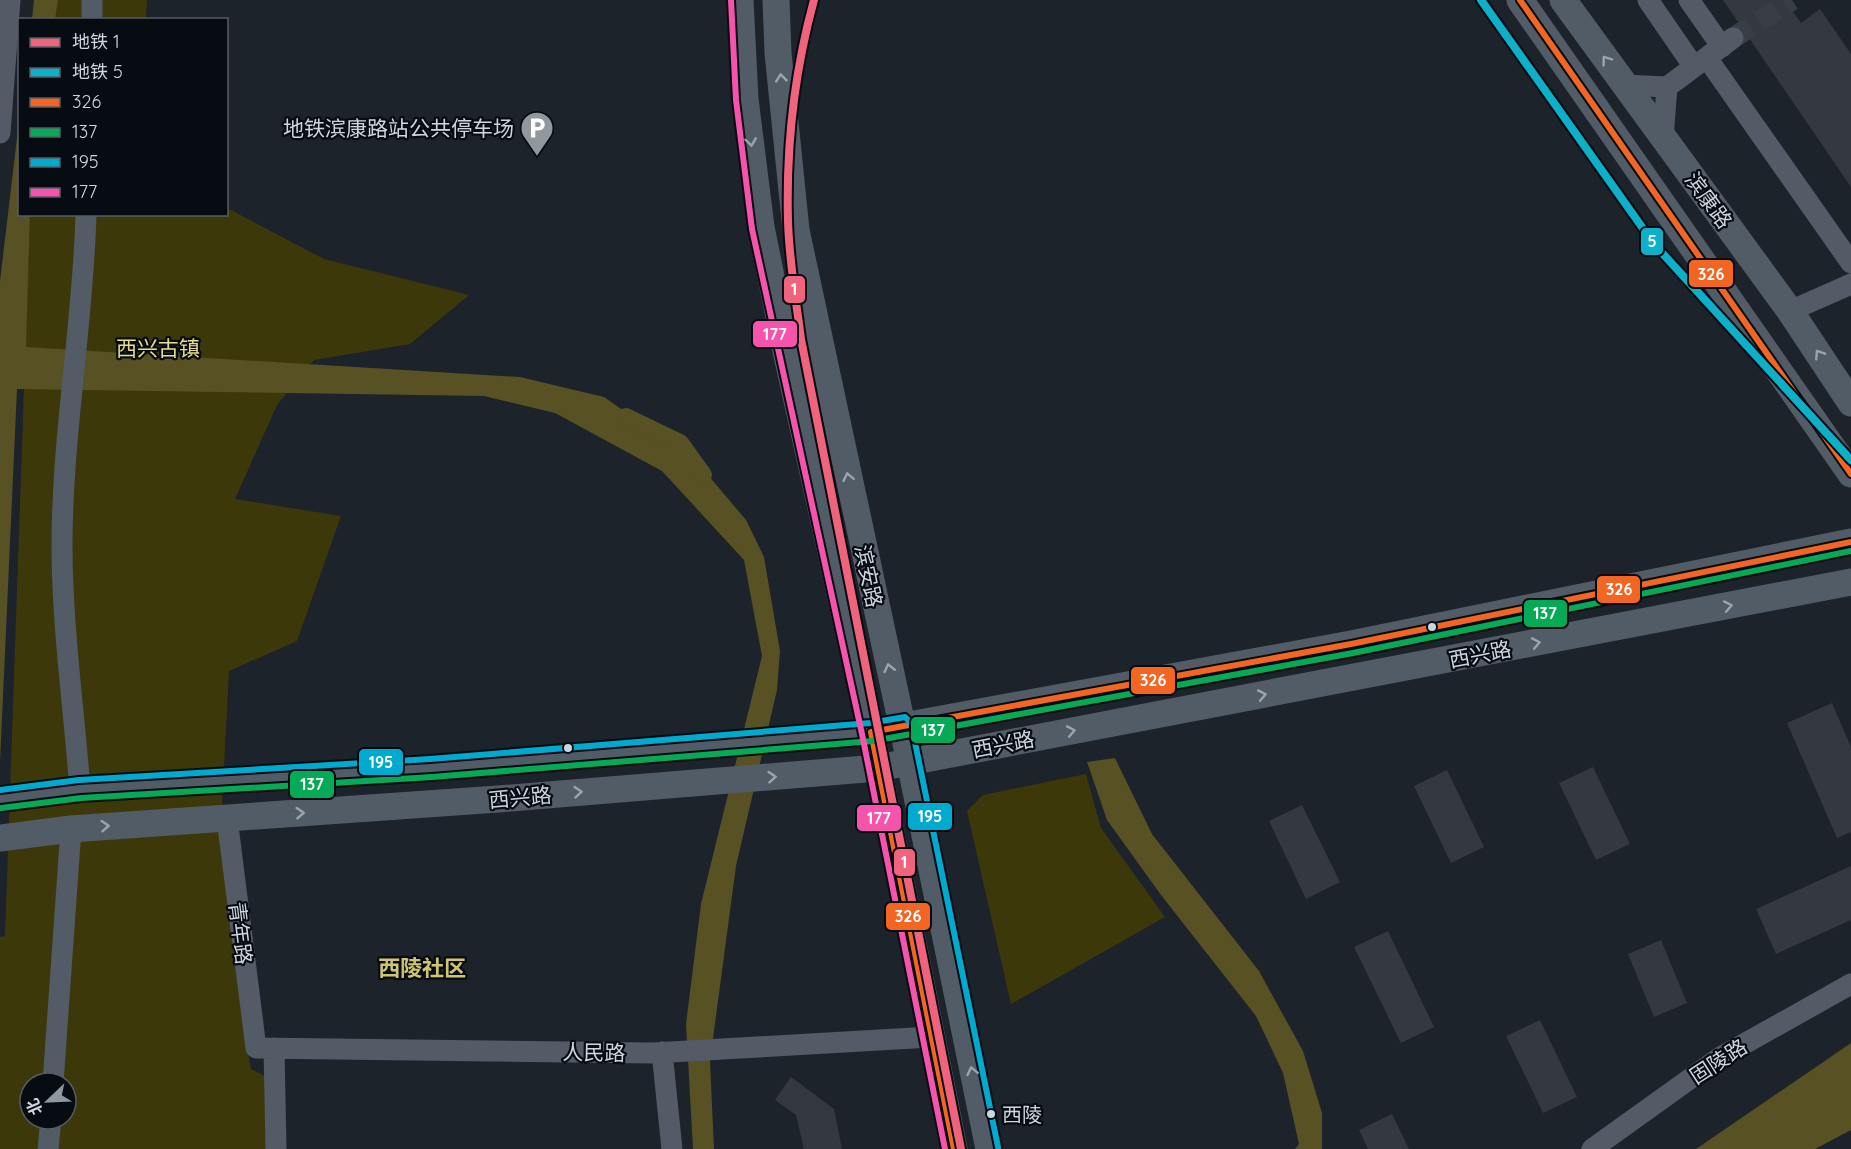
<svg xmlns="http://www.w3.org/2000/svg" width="1851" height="1149" font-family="Quicksand,'Noto Sans SC',sans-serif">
	<rect width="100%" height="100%" fill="#1c232a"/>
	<!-- green -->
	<path fill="#3d380a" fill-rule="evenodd" d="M38,0h109l-1,19 -109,1z
		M227,208l97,51 145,36 -59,49 -96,16 -37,45 -42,94 106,17 -44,125 -68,30 -9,173 28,209 3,16 16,8 4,72h-271v-212l5,-1 25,-721 196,-1zM30,1083h36v36h-36z
		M1086,774l15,54 64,89 -154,87 -44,-193 16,-16z"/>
	<!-- water -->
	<path fill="#575123" d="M34,0h24l-3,19h-23z
		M19,121l1,93 10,1 -4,132 494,30 84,20 93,65 49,58 18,37 16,94 -3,39 -41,176 -26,195 4,88h-21l-7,-125 15,-120 61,-248 -18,-96 -82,-89 -107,-58 -71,-17 -467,-7 -17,373v-481z
		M1115,758l37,76 107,137 44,80 19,62v36h-27l4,-5 -16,-71 -27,-57 -95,-121 -54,-75 -20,-58z
		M1851,1043v87l-36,19h-119z"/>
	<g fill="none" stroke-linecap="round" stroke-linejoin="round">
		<!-- canal -->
		<path stroke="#575123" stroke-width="18" d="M626,417l54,26 23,32"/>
	</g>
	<!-- building -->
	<path fill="#33393f" d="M1723,0h62l16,23 19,-14 31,45v133z
		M1832,703l19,44v85l-14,6 -50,-115z
		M1593,767l37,77 -34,16 -37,-77z
		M1447,770l37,77 -33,16 -37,-77z
		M1302,805l38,77 -34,17 -37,-78z
		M1851,866v54l-75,34 -20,-45z
		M1388,931l46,96 -33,16 -47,-96z
		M1661,940l26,63 -33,14 -26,-63z
		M1540,1020l37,77 -34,16 -37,-77z
		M791,1077l43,32 8,40h-38l-8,-34 -21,-15z
		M1392,1114l17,35h-41l-9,-19z"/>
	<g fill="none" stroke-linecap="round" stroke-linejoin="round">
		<!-- minor-tunnel -->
		<path stroke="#373e45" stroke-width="21" stroke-dasharray="21 10" stroke-linecap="butt" d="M1733,38l59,-38"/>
		<!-- minor -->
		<path stroke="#525b66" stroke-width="21" d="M92,0v20
			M1648,0l46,67
			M1689,0l33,47
			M1707,58l144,205
			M1624,85l43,2 66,-49
			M0,133l10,-133
			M1663,138l4,-51
			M1790,311l61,-27
			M80,789c-6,-78 -17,-157 -18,-235 -1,-114 21,-226 24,-340
			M227,818l29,230 397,5 278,-16
			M274,1048l2,101
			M662,1052l10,97
			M53,1083l18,-254
			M48,1149l3,-30
			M1592,1149l127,-91 132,-74"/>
		<!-- major -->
		<path stroke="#525c66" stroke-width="27" d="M740,0l5,99 16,128 25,124 85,381 83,417
			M776,0l2,53 18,177 114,532 79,387
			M1520,0l331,474
			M1563,0l227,311 61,92
			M0,799l80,-10 351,-21 440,-36 480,-88 500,-102
			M0,838l71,-9 427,-30 380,-31 973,-186"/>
		<!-- bus-1 casing -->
		<g stroke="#070c12" stroke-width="10">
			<path id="bus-1" d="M1520,0l331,474
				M954,1149l-83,-417 480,-88 500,-102"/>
		</g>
		<!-- bus-2 casing -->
		<g stroke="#070c12" stroke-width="10">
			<path id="bus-2" d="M1,808l80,-10 351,-21 441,-36 480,-88 498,-102"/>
		</g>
		<!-- bus-3 casing -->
		<g stroke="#070c12" stroke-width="10">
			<path id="bus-3" d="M0,790l79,-10 351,-21 440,-36 35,-6 6,6 87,424"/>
		</g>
		<!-- bus-4 casing -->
		<g stroke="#070c12" stroke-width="10">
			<path id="bus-4" d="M731,0l5,100 16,129 110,505 83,415"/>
		</g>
		<!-- bus-1 -->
		<use href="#bus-1" stroke="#f26522" stroke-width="6"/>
		<!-- bus-2 -->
		<use href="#bus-2" stroke="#06aa56" stroke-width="6"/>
		<!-- bus-3 -->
		<use href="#bus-3" stroke="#00a9ce" stroke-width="6"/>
		<!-- bus-4 -->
		<use href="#bus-4" stroke="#f653ac" stroke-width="6"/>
		<!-- metro-1 casing -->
		<g stroke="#070c12" stroke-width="12">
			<path id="metro-1" d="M814,0c-20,73 -28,145 -26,221 1,39 8,79 13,118l160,810"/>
		</g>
		<!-- metro-2 casing -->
		<g stroke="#070c12" stroke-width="12">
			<path id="metro-2" d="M1481,0l173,244 197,216"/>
		</g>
		<!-- metro-1 -->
		<use href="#metro-1" stroke="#ef637c" stroke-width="8"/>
		<!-- metro-2 -->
		<use href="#metro-2" stroke="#0db0c8" stroke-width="8"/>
	</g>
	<!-- one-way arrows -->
	<defs><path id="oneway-chevron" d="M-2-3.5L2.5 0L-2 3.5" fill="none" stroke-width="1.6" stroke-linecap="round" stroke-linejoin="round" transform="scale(1.5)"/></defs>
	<g stroke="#9ca5ae">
		<use href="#oneway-chevron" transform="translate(1606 60) rotate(-126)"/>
		<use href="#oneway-chevron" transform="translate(781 78) rotate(-96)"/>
		<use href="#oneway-chevron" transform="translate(751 142) rotate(82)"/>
		<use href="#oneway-chevron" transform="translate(1819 354) rotate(-123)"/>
		<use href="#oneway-chevron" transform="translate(848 477) rotate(-102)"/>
		<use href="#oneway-chevron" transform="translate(1728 606) rotate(-11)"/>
		<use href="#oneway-chevron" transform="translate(1536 643) rotate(-11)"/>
		<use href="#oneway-chevron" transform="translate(889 668) rotate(-103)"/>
		<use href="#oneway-chevron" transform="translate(1262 695) rotate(-11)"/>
		<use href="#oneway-chevron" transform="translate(1071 731) rotate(-11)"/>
		<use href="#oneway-chevron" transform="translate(772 777) rotate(-5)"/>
		<use href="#oneway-chevron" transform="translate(578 792) rotate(-5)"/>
		<use href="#oneway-chevron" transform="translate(300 813) rotate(-4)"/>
		<use href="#oneway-chevron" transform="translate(105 826) rotate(-4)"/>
		<use href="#oneway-chevron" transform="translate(972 1071) rotate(-102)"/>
	</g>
	<!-- icons -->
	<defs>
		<g id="parking-pin" transform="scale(1.725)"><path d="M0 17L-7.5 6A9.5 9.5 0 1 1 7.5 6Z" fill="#8f979f" stroke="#070c12"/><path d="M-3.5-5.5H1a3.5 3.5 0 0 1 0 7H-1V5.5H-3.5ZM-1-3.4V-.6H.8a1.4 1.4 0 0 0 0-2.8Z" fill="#fff"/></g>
	</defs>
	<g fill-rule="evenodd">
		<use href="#parking-pin" x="537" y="128"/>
	</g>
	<!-- markers -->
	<g fill="#cdd6de" stroke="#070c12" stroke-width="2">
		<circle cx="1432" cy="627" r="5"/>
		<circle cx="568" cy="748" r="5"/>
		<circle cx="991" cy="1114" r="5"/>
	</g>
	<g text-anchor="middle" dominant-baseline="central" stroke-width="4.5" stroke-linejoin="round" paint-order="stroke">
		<!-- bus labels -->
		<g font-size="20" fill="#cdd6de" stroke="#070c12" text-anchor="start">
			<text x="1002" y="1114">西陵</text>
		</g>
		<!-- poi labels -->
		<g font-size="21" fill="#cdd6de" stroke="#070c12" text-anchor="end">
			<text x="514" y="128">地铁滨康路站公共停车场</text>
		</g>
		<!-- street labels -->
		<g font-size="21" fill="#cdd6de" stroke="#070c12">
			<text transform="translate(1709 200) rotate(54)">滨康路</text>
			<text transform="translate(869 576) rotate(78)">滨安路</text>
			<text transform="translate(1480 654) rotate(-11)">西兴路</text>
			<text transform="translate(1003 744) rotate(-11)">西兴路</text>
			<text transform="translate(520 797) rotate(-5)">西兴路</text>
			<text transform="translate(241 933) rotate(83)">青年路</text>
			<text transform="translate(594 1052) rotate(1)">人民路</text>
			<text transform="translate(1718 1061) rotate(-33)">固陵路</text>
		</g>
		<!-- park labels -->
		<g font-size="21" fill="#e7dc8b" stroke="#070c12">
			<text x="158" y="348">西兴古镇</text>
		</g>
		<!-- neighbourhood labels -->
		<g font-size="22" font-weight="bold" fill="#cfc476" stroke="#070c12">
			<text x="422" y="968">西陵社区</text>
		</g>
	</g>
	<g stroke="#070c12" stroke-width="2">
		<rect x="1640" y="227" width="24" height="29" rx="6" fill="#0db0c8"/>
		<rect x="1688" y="259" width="46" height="29" rx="6" fill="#f26522"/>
		<rect x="783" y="275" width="23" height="29" rx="6" fill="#ef637c"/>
		<rect x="752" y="320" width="46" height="28" rx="6" fill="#f653ac"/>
		<rect x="1596" y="575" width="45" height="29" rx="6" fill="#f26522"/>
		<rect x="1523" y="599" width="45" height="29" rx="6" fill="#06aa56"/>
		<rect x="1130" y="666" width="46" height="29" rx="6" fill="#f26522"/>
		<rect x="910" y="716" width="46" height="28" rx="6" fill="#06aa56"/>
		<rect x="358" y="748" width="46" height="28" rx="6" fill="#00a9ce"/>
		<rect x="289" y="770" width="46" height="29" rx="6" fill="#06aa56"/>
		<rect x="907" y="802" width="46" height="29" rx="6" fill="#00a9ce"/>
		<rect x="856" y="804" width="46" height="28" rx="6" fill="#f653ac"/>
		<rect x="893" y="848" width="23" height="29" rx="6" fill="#ef637c"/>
		<rect x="885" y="902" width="46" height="29" rx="6" fill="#f26522"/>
	</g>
	<g font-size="16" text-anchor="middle" font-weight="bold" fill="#fff">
		<text x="1652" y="247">5</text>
		<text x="1711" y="280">326</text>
		<text x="794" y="295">1</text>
		<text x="775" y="340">177</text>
		<text x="1619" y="595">326</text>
		<text x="1545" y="619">137</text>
		<text x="1153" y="686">326</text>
		<text x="933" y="736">137</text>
		<text x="381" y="768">195</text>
		<text x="312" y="790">137</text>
		<text x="930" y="822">195</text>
		<text x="879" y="824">177</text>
		<text x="904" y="868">1</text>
		<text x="908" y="922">326</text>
	</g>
	<!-- legend -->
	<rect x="18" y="18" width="210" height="198" fill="#070c12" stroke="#565d64" stroke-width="1.5"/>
	<rect x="30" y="38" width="30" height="9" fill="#ef637c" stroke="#565d64" stroke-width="1.5"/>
	<text x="72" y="48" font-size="18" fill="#cdd6de">地铁 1</text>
	<rect x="30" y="68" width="30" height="9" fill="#0db0c8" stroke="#565d64" stroke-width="1.5"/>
	<text x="72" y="78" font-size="18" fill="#cdd6de">地铁 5</text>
	<rect x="30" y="98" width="30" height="9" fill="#f26522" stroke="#565d64" stroke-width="1.5"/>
	<text x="72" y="108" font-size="18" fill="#cdd6de">326</text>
	<rect x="30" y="128" width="30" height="9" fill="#06aa56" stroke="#565d64" stroke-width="1.5"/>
	<text x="72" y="138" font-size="18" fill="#cdd6de">137</text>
	<rect x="30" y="158" width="30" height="9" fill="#00a9ce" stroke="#565d64" stroke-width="1.5"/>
	<text x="72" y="168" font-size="18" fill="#cdd6de">195</text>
	<rect x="30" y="188" width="30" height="9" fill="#f653ac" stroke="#565d64" stroke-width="1.5"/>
	<text x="72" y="198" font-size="18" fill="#cdd6de">177</text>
	<!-- north arrow -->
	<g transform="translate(48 1101) rotate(247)"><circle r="28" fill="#070c12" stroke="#565d64" stroke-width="1.5"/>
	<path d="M0-4.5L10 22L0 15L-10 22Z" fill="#8f979f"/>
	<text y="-9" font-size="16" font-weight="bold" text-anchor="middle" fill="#cdd6de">北</text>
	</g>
</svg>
